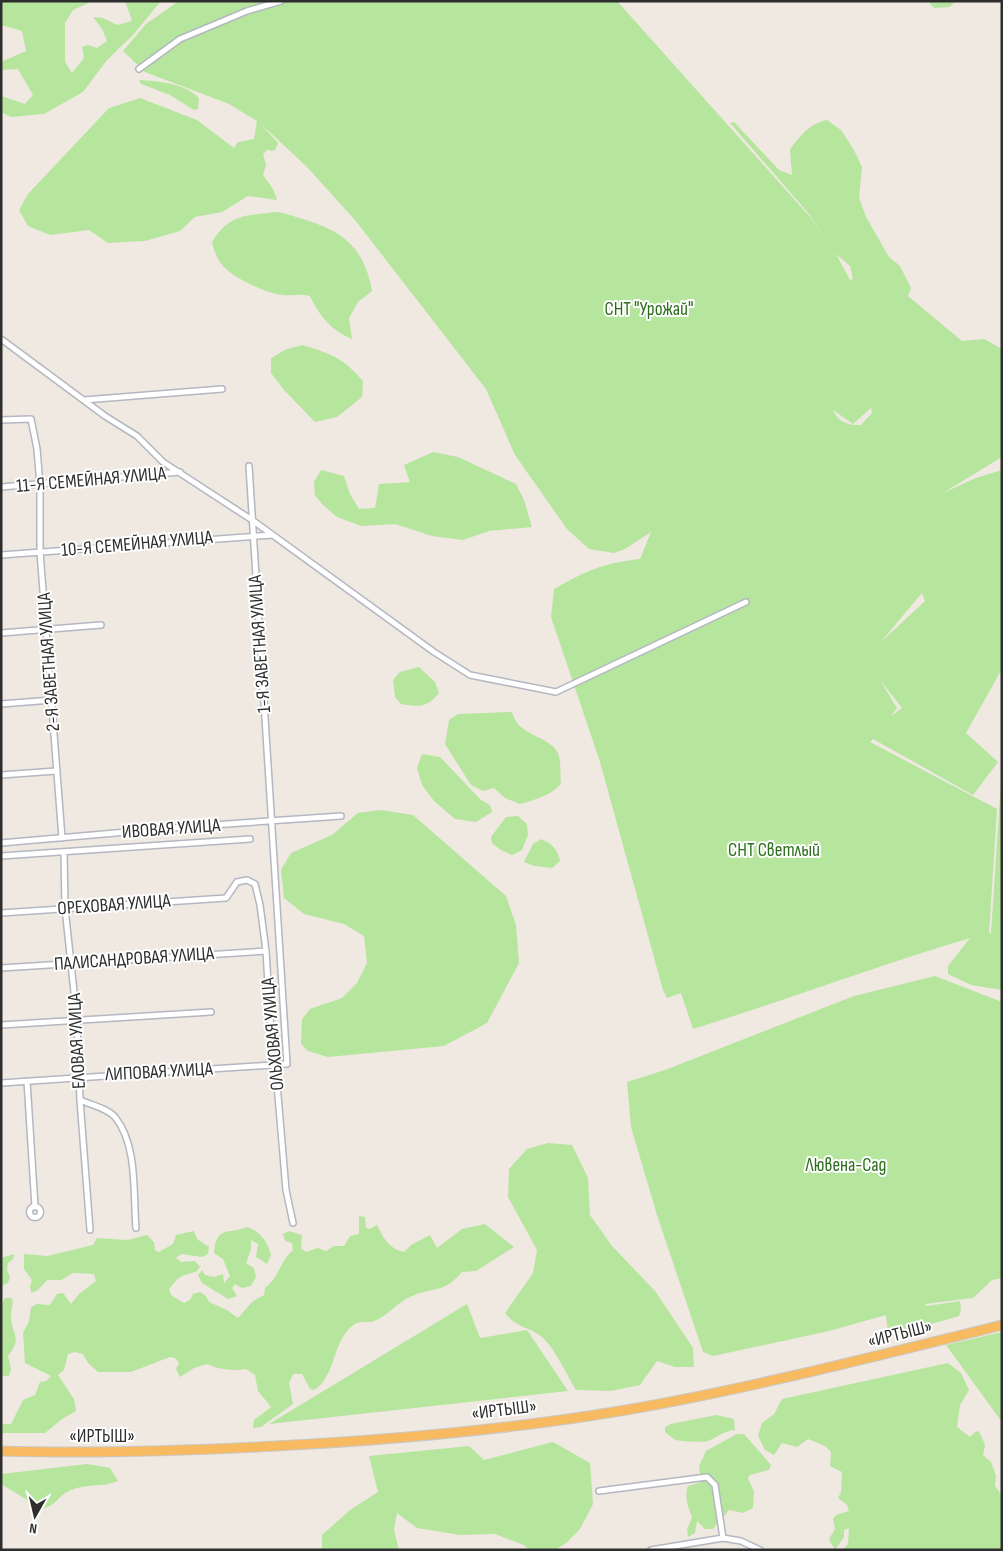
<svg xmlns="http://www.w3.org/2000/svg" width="1003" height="1551" font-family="'Sofia Sans Condensed',sans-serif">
	<rect width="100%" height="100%" fill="#efe9e1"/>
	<!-- green -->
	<path fill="#b6e59e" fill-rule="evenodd" d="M1,1h92l-20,9 -8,13v39l7,11 12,-15 -2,-11 6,-2 9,3 10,-7 -5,-12 -9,-12 10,1 14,7 15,-4 -6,-18 -8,-2h43l-28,34 -26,25 -24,32 -39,22 -33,3 -10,-5v-16l24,8 8,-9 -15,-26 -17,1v-8l25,-11 -4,-20 -21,-6z
		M179,1h438l194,217 14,21 -16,-25 -79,-91 4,-1 45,48 13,5 -2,-26c11,-14 19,-25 37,-29l14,10 13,20 8,17 -3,31 7,19 23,40 11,9 11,22 -3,8 54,45 22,-2 18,10v108l-59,36 33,-15 26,-8v199l-36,64 32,29 -25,33 -100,-56 -3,3 127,67 -8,124h2l11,-166v223l-31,-5 -23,-11v-8l22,-28c-93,28 -184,62 -277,91l-12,-36 -14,5 -4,-8 -63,-228 -49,-145 3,-28c32,-18 49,-26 86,-30l11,-27 -26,17 -11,4 -25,-4 -22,-20 -52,-74 -29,-66 -131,-169 -48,-53 -46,-43 17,19 -3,7 -5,1 -2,-2 -5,5 3,11 -3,10 10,14 4,11 -29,-4 -26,16 -27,5 -15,14 -35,10 -37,2 -19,-13 -39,5 -22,-9 -9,-16 9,-16 81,-86 31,-10 57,22 37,28 4,-6 16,-3 3,-18 -28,-17 -84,-32 -22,-21 23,-27zM836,254l14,12 3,13 -3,1zM871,408l1,5 -11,12c-13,0 -22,-2 -28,-15l20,14zM922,593l3,8 -45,42zM880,680l22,28 -11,8 6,-8z
		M928,1h27l-5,6 -16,1z
		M139,80c20,1 45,3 60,18l-1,11 -4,1 -24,-15 -29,-11z
		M279,212c49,14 83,22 93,79l-14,11 -9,16 3,21c-20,-8 -33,-23 -42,-43 -10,-3 -17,0 -27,-1 -15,-1 -50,-17 -60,-29 -6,-7 -9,-15 -11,-24 17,-29 37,-27 67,-30z
		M303,345c29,9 40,13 60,36l-1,16 -25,20 -22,5 -31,-32 -13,-17v-15l16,-9z
		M433,452l25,5 58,27 8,16 8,27 -43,4 -26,9 -31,-4 -37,-12 -34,2 -24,-9 -14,-12 -8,-10 -1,-13 7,-12 23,6 6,18 9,15 16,-1 4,-24 31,-2 -6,-17z
		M419,667l16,15 4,11c-13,15 -19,14 -38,11l-6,-7 -2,-17 7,-8z
		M512,712c6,26 41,23 47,44 2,8 1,19 2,28 -11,12 -27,16 -41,20l-15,-6 -11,-10 -11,3 -12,-6 -26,-41 4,-24 9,-6z
		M422,754l18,3 41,43 9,5 2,7 -16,10 -21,-3 -21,-18 -12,-16 -5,-17z
		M381,810l32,5 93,81 10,29 3,38 -32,60 -43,23 -116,11 -20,-6 -7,-7 1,-25 8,-10 32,-11 15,-15 10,-20 -3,-27 -20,-12 -40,-10 -20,-16 -3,-28 10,-17 41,-18 26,-22z
		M518,816l9,8 1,11 -6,15 -10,5 -11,-5 -9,-7 -1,-6 15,-20z
		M541,839c12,5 16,10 19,22l-8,7 -18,-2 -10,-4 9,-18z
		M935,976l67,26v276l-10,2 -19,18 -48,6 2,2 33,-5 1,9 -2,6 -65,19 -6,-4 -2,-16 -57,16 -116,25 -10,-4 -46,-137 -26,-88 -4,-45 38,-12 189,-74z
		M548,1143l24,2 16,33 2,37 22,31 43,45 38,57 1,19h-19l-18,-6 -17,24 -29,6 -35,-1c-10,-16 -19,-38 -32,-51 -15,-14 -25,-9 -39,-26l28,-40 4,-23 -29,-53 1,-28 18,-20z
		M359,1216l6,1 1,11 4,1 7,-4c6,12 12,24 27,27l7,-7 19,-10 7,13 25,-19 23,-5 29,23 -38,24 -14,1c-19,22 -26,14 -50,24 -14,5 -25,21 -38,25 -8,3 -15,-2 -22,5 -20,16 -16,51 -38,64l-4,-1 -8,-15h-9l-4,9 4,21 -32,23 -8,1 1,-8 17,-13 -13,-16 -3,-16 -9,-6c-14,2 -26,1 -39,-5l-13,4 -14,9 -4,-8 3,-6 -4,-5 -5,-1 -39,15h-33l-10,-9 -5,-9 -8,-2 -7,2 -4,16 -6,5 16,24 2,12 -14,8 -17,14h-44v-9h10l12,-24 12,-5 5,-13 6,-1 5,-5 -26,-13 -2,-30 6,-12 2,-14 6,-3 13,1 7,-11 6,-1 8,11 8,-10 17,-13 -2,-7 -21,-1 -12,7h-14l-9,10 -7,3 -1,-7 2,-6 -8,-11v-15l23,2 46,-11 4,-7 30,2 20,-5 7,7 1,8 4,2 14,-8 3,-9 18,-4 3,8 12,8 -1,7 -6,3 -21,-3 -5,4 5,4 14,-1 5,6 -4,5c-14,3 -19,5 -27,18l3,6 12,7 6,-3 3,-6 7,-2 6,4 3,6 18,8 11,8 14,-16 12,-7 1,-7c16,-13 13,-24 28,-38l-1,-7 -7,-2 -2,-7 6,-3 13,4 -1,13 5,4 12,-4 8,3 8,-5h10l6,-10 9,-2z
		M247,1227c14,5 20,14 24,28l-4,9 -11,-7 2,-13 -7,-4v9l-5,14 8,5 2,9 -5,9 -9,2 -7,-4 -3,4 5,8 -9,3 -26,-16 -4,-8 4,-5 3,5 9,2 9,-3 1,9 6,-7 -7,-17 -9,-6c2,-28 14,-18 33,-26z
		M14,1254l-1,5 -5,4 -1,7 3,7 -2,6 -7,3v-28z
		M5,1298h7c2,8 -2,12 -1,20 2,18 11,20 -3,38l3,13 -2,7h-8l1,-72z
		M467,1304l13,34 47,-8 41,61 -299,33z
		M1002,1332v90l-56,-77z
		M948,1363l13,10 8,17 -9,15 -3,22 13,10 5,-5 4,-1 6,14 -2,10 8,7 5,14 -1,10 7,10v54h-159l5,-6 1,-16 -5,2v7l-9,13 -6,-11 6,-10 -2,-10 3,-4 13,-4 -2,-6 -9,-7 3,-6 1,-20 -12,-6 1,-14 -6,-6 -17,-7 -11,8 -15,-4 -8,12 -9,-5 -7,-14 4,-13 12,-9 8,-15z
		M716,1415l18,4 1,11c-11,1 -18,7 -27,11 -5,2 -27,0 -33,-1l-10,-8v-5l6,-3z
		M737,1434h7l27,31 -2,5 -19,5 -2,3 6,14 -1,16 -10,5 -14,-3 -16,19h-8l-8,-8 -2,12 -7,4 -1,-7 5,-13c-4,-11 -8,-20 -4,-31l13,-4 -2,-16 7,-15z
		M553,1442l37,21 3,41 -13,25 -14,14 -11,7h-26l-5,-5 -29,-11 -35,1 -43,-7 -20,-15 -3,17 5,20h-77v-15l28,-25 28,-18 -9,-36 100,-10 15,14z
		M87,1464l23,4 8,13c-16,7 -31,2 -47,9 -14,6 -12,14 -29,19l-41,-25v-10z"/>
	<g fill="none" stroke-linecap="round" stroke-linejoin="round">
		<!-- minor casing -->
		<g stroke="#b4b7c1" stroke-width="8">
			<path id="minor" d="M139,69l41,-30 67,-28 34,-10
				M1,339l104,77 32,20 26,26 89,58 182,132 36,23 86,17 190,-90
				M84,400l138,-11
				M1,420l30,-1 6,30 3,36v67l22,286
				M1,487l179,-15
				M1,555l271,-20
				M1,633l100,-8
				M1,704l51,-4
				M1,775l55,-4
				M1,843l183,-16 157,-11
				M64,852l1,56 12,112 3,80 10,130
				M1,856l249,-17
				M1,913l225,-15 11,-16 10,-2 8,4 5,21 6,46 7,114 3,7 10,118 7,33
				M1,968l265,-17
				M1,1025l210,-13
				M27,1081l8,126
				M1,1083l286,-19 -38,-598
				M80,1100c11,5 27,8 35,17 23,28 18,78 21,111
				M29.5 1212a5.5 5.5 0 1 1 11 0a5.5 5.5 0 1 1-11 0Z
				M599,1491l108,-14 8,8 8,53
				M651,1550l72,-12 18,3 19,9"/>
		</g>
		<!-- trunk casing -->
		<g stroke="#c9c9c9" stroke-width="11">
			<path id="trunk" d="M1,1451c92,3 183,0 275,-5 115,-6 230,-16 344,-35 129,-22 255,-55 382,-86"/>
		</g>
		<!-- minor -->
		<use href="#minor" stroke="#fff" stroke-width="5"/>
		<!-- trunk -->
		<use href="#trunk" stroke="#f8ba60" stroke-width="9"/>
	</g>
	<g text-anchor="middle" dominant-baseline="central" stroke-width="4" stroke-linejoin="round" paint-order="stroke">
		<!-- park labels -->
		<g font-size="19" fill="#2c6e1b" stroke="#fff">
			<text x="649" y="309">СНТ "Урожай"</text>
			<text x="774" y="850">СНТ Светлый</text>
			<text x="846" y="1165">Лювена-Сад</text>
		</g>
		<!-- street labels -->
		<g font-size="19" fill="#2e2e2e" stroke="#fff">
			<text transform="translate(91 480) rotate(-5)">11-Я СЕМЕЙНАЯ УЛИЦА</text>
			<text transform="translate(137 544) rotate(-5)">10-Я СЕМЕЙНАЯ УЛИЦА</text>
			<text transform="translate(260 644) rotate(-94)">1-Я ЗАВЕТНАЯ УЛИЦА</text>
			<text transform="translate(49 662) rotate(-94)">2-Я ЗАВЕТНАЯ УЛИЦА</text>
			<text transform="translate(171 829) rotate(-4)">ИВОВАЯ УЛИЦА</text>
			<text transform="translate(114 905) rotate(-4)">ОРЕХОВАЯ УЛИЦА</text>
			<text transform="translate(134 959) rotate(-4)">ПАЛИСАНДРОВАЯ УЛИЦА</text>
			<text transform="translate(273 1034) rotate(-95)">ОЛЬХОВАЯ УЛИЦА</text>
			<text transform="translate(77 1041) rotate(-93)">ЕЛОВАЯ УЛИЦА</text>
			<text transform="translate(159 1072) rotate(-3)">ЛИПОВАЯ УЛИЦА</text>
			<text transform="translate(900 1334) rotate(-14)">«ИРТЫШ»</text>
			<text transform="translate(504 1410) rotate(-7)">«ИРТЫШ»</text>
			<text x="102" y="1436">«ИРТЫШ»</text>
		</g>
	</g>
	<!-- border -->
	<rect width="1003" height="1551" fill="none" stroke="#2e2e2e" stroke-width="5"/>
	<!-- north arrow -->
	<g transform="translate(35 1516) rotate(188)" stroke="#ffffff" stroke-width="4" paint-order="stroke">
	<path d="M0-4L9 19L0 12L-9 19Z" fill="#2e2e2e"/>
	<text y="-8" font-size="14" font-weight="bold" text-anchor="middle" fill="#2e2e2e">N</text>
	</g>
</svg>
